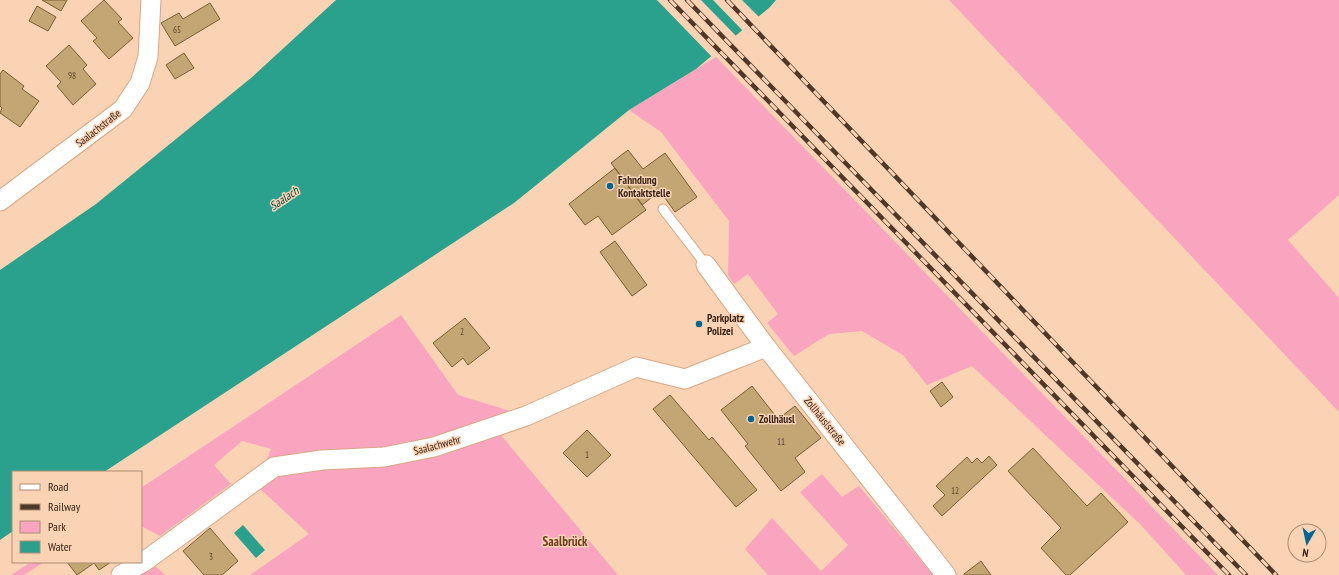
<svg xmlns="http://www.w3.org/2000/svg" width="1339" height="575" font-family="'PT Sans Narrow',sans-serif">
	<rect width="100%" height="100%" fill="#fad2b4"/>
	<!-- green -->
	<path fill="#f9a5c0" d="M949,0h390v195l-51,45 51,58v114z
		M716,57l502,518h-32l-46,-51 -168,-158 -45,19 -24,-30 -41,-24 -33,3 -35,22 -27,-33 11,-9 -30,-40 -14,10 -6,-9 1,-54 -68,-89 -32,-22z
		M401,315l57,80 68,21 -32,11 124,148h-368l59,-41 -53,-49 15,-36 -29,-8 -28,24 17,19 -71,52 -19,-10v-38z
		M822,474l20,23 17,-11 74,89h-165l-23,-26 27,-31 49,53 27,-26 -48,-53z
		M31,562h13l-20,13h-13z
		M155,566l10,9h-26z"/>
	<!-- water -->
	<path fill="#29a18d" d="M336,0h440l-6,7 -74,62 -67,41 -115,93 -410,269h-91v59l-13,9v-270l96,-66 155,-126z
		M243,525l22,25 -9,8 -22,-25z"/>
	<!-- pier -->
	<path fill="#fad2b4" d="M657,0h44l36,37 -24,21z
		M713,0h29l18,18 -16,14z"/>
	<!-- building -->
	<path fill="#c4a574" stroke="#7a5e2f" d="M42,0h25l-6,11z
		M104,0l18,19 -4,3 15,16 -24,21 -16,-18 4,-3 -16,-17z
		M210,3l10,16 -45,27 -14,-23 18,-10 4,6z
		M37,6l19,11 -8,14 -19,-10z
		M69,45l18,20 -4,4 13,15 -23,21 -16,-19 4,-4 -15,-16z
		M184,53l10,15 -19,11 -9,-14z
		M3,70l21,16 -2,3 17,12 -19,26 -20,-14 2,-5 -2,-2v-32z
		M628,150l15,19 22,-16 32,44 -22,15 -15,-21 -18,14 -31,-42z
		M615,168l31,42 -34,25 -14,-19 -13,9 -16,-21z
		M615,241l32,44 -15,11 -32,-44z
		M465,318l25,30 -22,17 -5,-7 -11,9 -19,-24z
		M942,382l11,15 -12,10 -11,-16z
		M752,386l26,33 17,-13 26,32 -26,20 10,14 -24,19 -36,-45 3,-2 -27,-34z
		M670,395l39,45 3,-3 45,53 -21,17 -83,-98z
		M587,430l24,25 -24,22 -24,-24z
		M1033,448l54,58 14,-13 27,29 -58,53h-4l-25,-27 20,-20 -53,-57z
		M989,456l8,9 -55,51 -9,-10 12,-11 -9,-9 31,-29 5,6 5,-5 5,5z
		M210,528l28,33 -16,14h-18l-21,-24z
		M981,561l10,14h-27v-1z
		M67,562h44l-12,8 -5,-7 -17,12z"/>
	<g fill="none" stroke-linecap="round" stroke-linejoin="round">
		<!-- lane casing -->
		<g stroke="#d7a884" stroke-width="11">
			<path id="lane" d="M663,209l43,56"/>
		</g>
		<!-- street casing -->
		<g stroke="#d7a884" stroke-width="21">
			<path id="street" d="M0,201l123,-92 17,-26 8,-26 3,-57
				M706,265l60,82 180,228
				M121,575l24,-14 129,-94 48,-7 62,-3 50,-10 92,-31 110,-49 49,12 81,-32"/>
		</g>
		<!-- lane -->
		<use href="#lane" stroke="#fff" stroke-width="9"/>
		<!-- street -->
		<use href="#street" stroke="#fff" stroke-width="19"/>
		<!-- rail casing -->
		<g stroke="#4e3929" stroke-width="4.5">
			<path id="rail" d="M670,0l559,575
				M687,0l559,575
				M727,0l549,575"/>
		</g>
		<!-- rail -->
		<use href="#rail" stroke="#fad2b4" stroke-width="3" stroke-dasharray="9" stroke-linecap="butt"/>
	</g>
	<!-- markers -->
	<g fill="#006594" stroke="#fad2b4" stroke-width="1.5">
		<circle cx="610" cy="186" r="4"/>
		<circle cx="699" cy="324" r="4"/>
		<circle cx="751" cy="419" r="4"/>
	</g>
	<g text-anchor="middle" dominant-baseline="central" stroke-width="3" stroke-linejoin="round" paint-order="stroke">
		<!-- number labels -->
		<g font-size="9" fill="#5b452e">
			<text x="177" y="29">65</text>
			<text x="72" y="75">98</text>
			<text x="462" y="331">2</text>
			<text x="781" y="441">11</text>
			<text x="587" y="454">1</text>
			<text x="955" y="490">12</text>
			<text x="211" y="556">3</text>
		</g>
		<!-- street labels -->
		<g font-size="11" fill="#382517" stroke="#fad2b4">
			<text transform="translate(98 128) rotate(-38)">Saalachstraße</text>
			<text transform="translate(825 421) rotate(51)">Zollhäuslstraße</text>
			<text transform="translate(437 445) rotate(-15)">Saalachwehr</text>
		</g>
		<!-- poi labels -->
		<g font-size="11" font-weight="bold" fill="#382517" stroke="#fad2b4" text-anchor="start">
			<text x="618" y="180">Fahndung<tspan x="618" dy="13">Kontaktstelle</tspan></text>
			<text x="707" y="318">Parkplatz<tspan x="707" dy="13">Polizei</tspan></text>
			<text x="759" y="419">Zollhäusl</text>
		</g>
		<!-- water labels -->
		<g font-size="12" font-style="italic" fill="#03493e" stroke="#fad2b4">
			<text transform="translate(284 198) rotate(-34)">Saalach</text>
		</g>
		<!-- quarter labels -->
		<g font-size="13" font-weight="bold" fill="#6a411f" stroke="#fad2b4">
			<text x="565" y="541">Saalbrück</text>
		</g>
	</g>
	<!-- legend -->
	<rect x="12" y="471" width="130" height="92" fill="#fad2b4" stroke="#ac8d75"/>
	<rect x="20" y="484" width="20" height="6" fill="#ffffff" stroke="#ac8d75"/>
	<text x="48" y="491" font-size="12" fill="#382517">Road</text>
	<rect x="20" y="504" width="20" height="6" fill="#4e3929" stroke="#ac8d75"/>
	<text x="48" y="511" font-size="12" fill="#382517">Railway</text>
	<rect x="20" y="521" width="20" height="12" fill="#f9a5c0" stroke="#ac8d75"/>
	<text x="48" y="531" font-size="12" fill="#382517">Park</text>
	<rect x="20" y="541" width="20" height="12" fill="#29a18d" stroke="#ac8d75"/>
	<text x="48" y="551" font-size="12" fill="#382517">Water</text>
	<!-- north arrow -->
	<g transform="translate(1307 543) rotate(189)"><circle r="19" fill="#fad2b4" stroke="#ac8d75"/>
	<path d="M0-3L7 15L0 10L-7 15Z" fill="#006594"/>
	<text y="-6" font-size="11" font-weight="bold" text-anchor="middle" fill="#382517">N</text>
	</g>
</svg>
